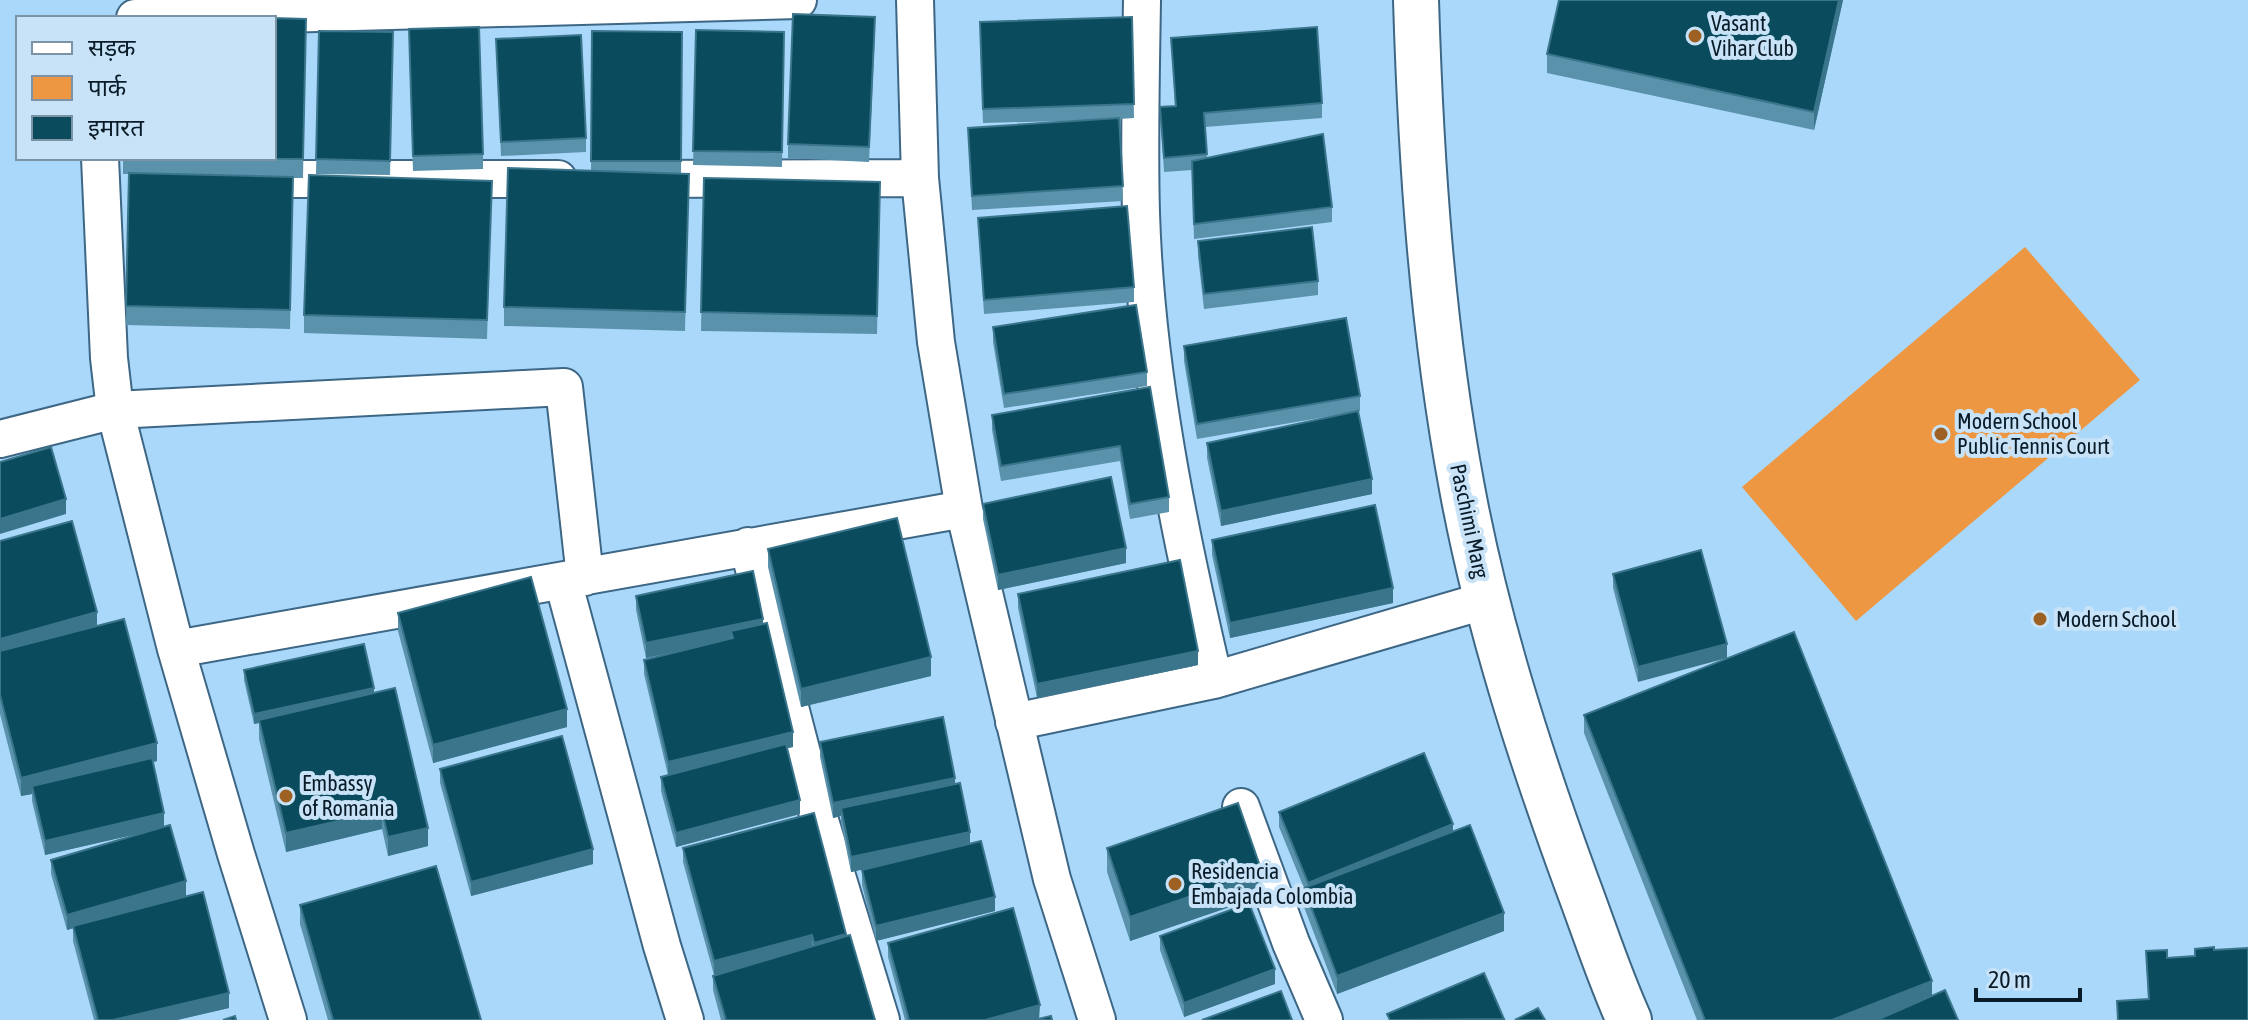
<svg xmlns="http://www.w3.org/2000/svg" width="2248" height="1020" font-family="'Asap Condensed','Noto Sans Devanagari',sans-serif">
	<rect width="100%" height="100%" fill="#aad8fb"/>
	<!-- green -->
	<path fill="#ee9742" d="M2025,247l115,133 -284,241 -114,-134z"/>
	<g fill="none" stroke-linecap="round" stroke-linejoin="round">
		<!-- minor casing -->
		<g stroke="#3d6785" stroke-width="40">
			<path id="minor" d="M915,0l5,178 16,164 28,167 88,370 45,141
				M1142,0c-1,71 -3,142 -1,213 5,158 37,314 73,467
				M135,18l663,-18
				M100,158l9,200 6,52 61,239 60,205 52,166
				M245,179h313
				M641,179l279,-1
				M0,439l115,-29 449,-23 21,190
				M748,546l69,265 64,209
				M563,581l99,365 23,74
				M176,649l788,-140
				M1014,722l200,-42 273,-80
				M1241,807l50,136 33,77"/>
		</g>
		<!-- secondary casing -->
		<g stroke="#3d6785" stroke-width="48">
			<path id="secondary" d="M1416,0c5,164 16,327 46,488 25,135 68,268 115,396 17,45 32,92 52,136"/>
		</g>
		<!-- minor -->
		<use href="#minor" stroke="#fff" stroke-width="36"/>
		<!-- secondary -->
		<use href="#secondary" stroke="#fff" stroke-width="44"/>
	</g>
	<!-- wall -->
	<path fill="#5a92ac" d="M1559,0h284l-29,130 -267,-57v-19z
		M1132,17l2,101 -15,1 4,82 -151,9 -4,-82 131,-8 -116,3 -3,-86z
		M306,19l-3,159h-10l-3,151 -164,-4 3,-151h-6v-16h151z
		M696,30l88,2 -2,135 -89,-2z
		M319,31l74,1 -3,143 -74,-1z
		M592,31l90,1 -1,142h8l-4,157 -181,-5v-19l87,-136z
		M875,32l-6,130 -81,-4v-14z
		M1171,38l151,65v15l-117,9 2,31 125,49v15l-138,17 -2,-69 -28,2 -4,-65 15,-1z
		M496,39l90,99v14l-85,4z
		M409,44l74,110v15l-70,2z
		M704,178l176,22 -3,134 -176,-3z
		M492,181l-5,158 -183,-6v-18z
		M978,218l156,69v15l-150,12z
		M1198,241l120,40v14l-114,14 -6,-53z
		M993,327l154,45v14l-143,22 -11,-66z
		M1184,346l176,50v15l-163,28 -13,-78z
		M1150,387l19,110v15l-39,7 -10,-58 -119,20 -9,-51v-15z
		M1207,443l165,51 -151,32 -14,-68z
		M983,504l143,59 -128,27 -15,-71z
		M1212,540l181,63 -163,35 -18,-83z
		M0,541l97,85 60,135 -4,1 11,65 22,69 43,112 -52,12h-83l-21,-79v-13l-6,2 -16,-56v-14l102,-30 -108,25 -13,-54v-7l-11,2 -21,-82z
		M768,549l163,127 -130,31 -33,-140z
		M1701,550l-63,132 -25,-94v-14z
		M1018,594l180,71 -161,33 -19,-90z
		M636,596l127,28 30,123 -6,1 13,66 -124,33 -15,-56v-14l7,-2 -24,-101v-14l42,-11 -40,9 -10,-48z
		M398,613l169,114 -134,36 -35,-132z
		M244,670l130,23 54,153 -40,10 -6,-27 -96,23 -27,-113v-16l-5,1 -10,-44z
		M1584,715l348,281 26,24h-261l-113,-287z
		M820,742l135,42 15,59 25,68 -119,30 -14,-56v-15l20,-5 -31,7 -10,-49v-7l-8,2 -13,-61z
		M440,769l153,95 -122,32 -31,-113z
		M1279,812l174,20 51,99 -167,63 -33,-87v-19l-25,-61z
		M683,848l163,88 29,84h-154l-8,-30v-14l1,-1 -31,-113z
		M1107,848l155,48 -132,45 -23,-69z
		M300,905l181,115h-153l-28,-96z
		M1160,936l115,48 -91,33 -24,-67z
		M888,943l152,76 12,1h-147l-17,-63z
		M2214,950l34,70h-131v-19l31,-2 -2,-48 21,7 28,-2z"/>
	<!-- shaded-wall -->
	<path fill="#3a758c" d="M1839,0h4l-29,130v-18z
		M1372,479v15l-151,32v-15z
		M66,499v15l-66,20v-15z
		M1126,548v15l-128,27v-15z
		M1393,588v15l-163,35v-15z
		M97,612v15l-97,27v-15z
		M763,619v14l-32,-2v9l-85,18v-15z
		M1727,644v14l-89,24v-15z
		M1198,651v14l-161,33v-14z
		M931,657v19l-130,31v-18z
		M374,688v10l-120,26v-10z
		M567,709v18l-134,36v-18z
		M793,732v15l-125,29v-14z
		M157,743v18l-123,32 -2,-7v8l-11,2v-18z
		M955,778v15l-114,15v8l-8,2v-15z
		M800,800v14l-124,33v-14z
		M382,811v18l-96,23v-19z
		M164,813v15l-119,27v-14z
		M1453,824v14l-145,60v-15z
		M428,828v18l-40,10v-19z
		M970,832v14l-119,26v-15z
		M593,849v15l-122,32v-14z
		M1262,872v24l-132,45v-24z
		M186,881v15l-119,34v-15z
		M995,897v14l-119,30v-15z
		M1504,913v18l-167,63v-18z
		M846,934v15l-32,9v-15z
		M812,935v14l-98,26v-14z
		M1275,969v15l-91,33v-14z
		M1932,981v18l-53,21h-47z
		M229,993v15l-52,12h-64z
		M1040,1005l-1,15h-54z"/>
	<!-- building -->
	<path fill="#0a4b5d" stroke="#3a758c" stroke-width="2" d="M1559,0h280l-25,112 -267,-58z
		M793,14l82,3 -6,130 -81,-3z
		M125,16l119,2h-119z
		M1132,17l2,87 -151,5 -3,-87z
		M274,18l32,1 -3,140 -67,-1h38z
		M479,27l4,127 -70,2 -4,-127z
		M1317,27l5,76 -118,10 3,41 -43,4 -4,-51 16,-1 -5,-68z
		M696,30l88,2 -2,120 -89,-1z
		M319,31l74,1 -3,129 -74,-2z
		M592,31l90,1 -1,129h-90z
		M581,35l5,103 -85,4 -5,-103z
		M1119,118l4,68 -151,10 -4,-68z
		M1323,134l9,73 -138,17 -2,-63z
		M508,168l181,6 -4,138 -181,-5z
		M129,173l164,4 -3,133 -164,-4z
		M309,175l183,6 -5,139 -183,-5z
		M704,178l176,4 -3,134 -176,-4z
		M1127,206l7,81 -150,13 -6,-82z
		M1312,227l6,54 -114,13 -6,-53z
		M1136,305l11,67 -143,22 -11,-67z
		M1346,318l14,78 -163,28 -13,-78z
		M1150,387l19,110 -39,7 -10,-58 -119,20 -9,-51z
		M1358,411l14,68 -151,32 -14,-68z
		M51,447l15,52 -66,20v-57z
		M1111,477l15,71 -128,27 -15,-71z
		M1375,505l18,83 -163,35 -18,-83z
		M897,518l34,139 -130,32 -33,-140z
		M72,521l25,91 -97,27v-98z
		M1701,550l26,94 -89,23 -25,-93z
		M1180,560l18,91 -161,33 -19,-90z
		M753,571l10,48 -117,24 -10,-47z
		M531,577l36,132 -134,36 -35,-132z
		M124,619l33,124 -136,35 -21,-83v-44z
		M767,623l26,109 -125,30 -24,-102 89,-22 -2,-7z
		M1794,632l138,349 -100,39h-127l-121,-305z
		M364,644l10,44 -120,26 -10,-44z
		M395,688l33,140 -40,9 -6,-26 -96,22 -27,-113z
		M943,717l12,61 -122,25 -13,-61z
		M562,736l31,113 -122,33 -31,-113z
		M786,744l14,56 -124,33 -15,-56z
		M1424,753l29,71 -145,59 -29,-71z
		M152,758l12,55 -119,28 -13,-55z
		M960,783l10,49 -119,25 -10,-49z
		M1238,803l24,69 -132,45 -23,-69z
		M814,813l32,121 -32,9 -2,-8 -98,26 -31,-113z
		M170,825l16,56 -119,34 -16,-55z
		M1470,825l34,88 -167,63 -33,-88z
		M981,841l14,56 -119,29 -14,-56z
		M436,866l45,154h-148l-33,-115z
		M203,892l26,101 -116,27h-15l-25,-94z
		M1249,903l26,66 -91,34 -24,-67z
		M1013,908l27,97 -55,15h-76l-21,-77z
		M850,935l25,85h-149l-13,-44z
		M2214,947v3l34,-2v72h-130l-1,-19 32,-2 -3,-48 21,-1v8l28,-2v-7z
		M1484,973l20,46 -114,1 -3,-6z
		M1945,990l13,30h-81z
		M1281,991l11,29h-90z
		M1538,1008l7,12h-30z
		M235,1016l1,4h-13z
		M1051,1016l1,4h-18z"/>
	<!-- markers -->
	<g fill="#9d6124" stroke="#c8e3f8" stroke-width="3">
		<circle cx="1695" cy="36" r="8"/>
		<circle cx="1941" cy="434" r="8"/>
		<circle cx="2040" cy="619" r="8"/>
		<circle cx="286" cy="796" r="8"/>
		<circle cx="1175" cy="884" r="8"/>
	</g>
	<g text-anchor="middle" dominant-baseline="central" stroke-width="8" stroke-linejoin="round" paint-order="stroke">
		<!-- poi labels -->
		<g font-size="22" fill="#0a1b28" stroke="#c8e3f8" text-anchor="start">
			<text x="1711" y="23">Vasant<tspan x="1711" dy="25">Vihar Club</tspan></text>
			<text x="1957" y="421">Modern School<tspan x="1957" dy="25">Public Tennis Court</tspan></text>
			<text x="2056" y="619">Modern School</text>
			<text x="302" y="783">Embassy<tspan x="302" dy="25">of Romania</tspan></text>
			<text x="1191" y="871">Residencia<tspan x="1191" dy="25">Embajada Colombia</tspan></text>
		</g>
		<!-- street labels -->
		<g font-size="22" fill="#0a1b28" stroke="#c8e3f8">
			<text transform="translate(1470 521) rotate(78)">Paschimi Marg</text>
		</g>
	</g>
	<!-- legend -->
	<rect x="16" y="16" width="260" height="144" fill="#c8e3f8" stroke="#7c93a5" stroke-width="2"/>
	<rect x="32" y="42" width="40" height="12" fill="#ffffff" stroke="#7c93a5" stroke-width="2"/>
	<text x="88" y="56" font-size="24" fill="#0a1b28">सड़क</text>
	<rect x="32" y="76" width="40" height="24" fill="#ee9742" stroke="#7c93a5" stroke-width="2"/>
	<text x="88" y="96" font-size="24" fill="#0a1b28">पार्क</text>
	<rect x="32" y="116" width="40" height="24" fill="#0a4b5d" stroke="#7c93a5" stroke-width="2"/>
	<text x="88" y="136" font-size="24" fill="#0a1b28">इमारत</text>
	<!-- scale -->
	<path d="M1976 988v12h104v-12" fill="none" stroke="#0a1b28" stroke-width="4"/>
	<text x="1988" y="988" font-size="24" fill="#0a1b28" stroke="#c8e3f8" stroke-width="6" paint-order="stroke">20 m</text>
</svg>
